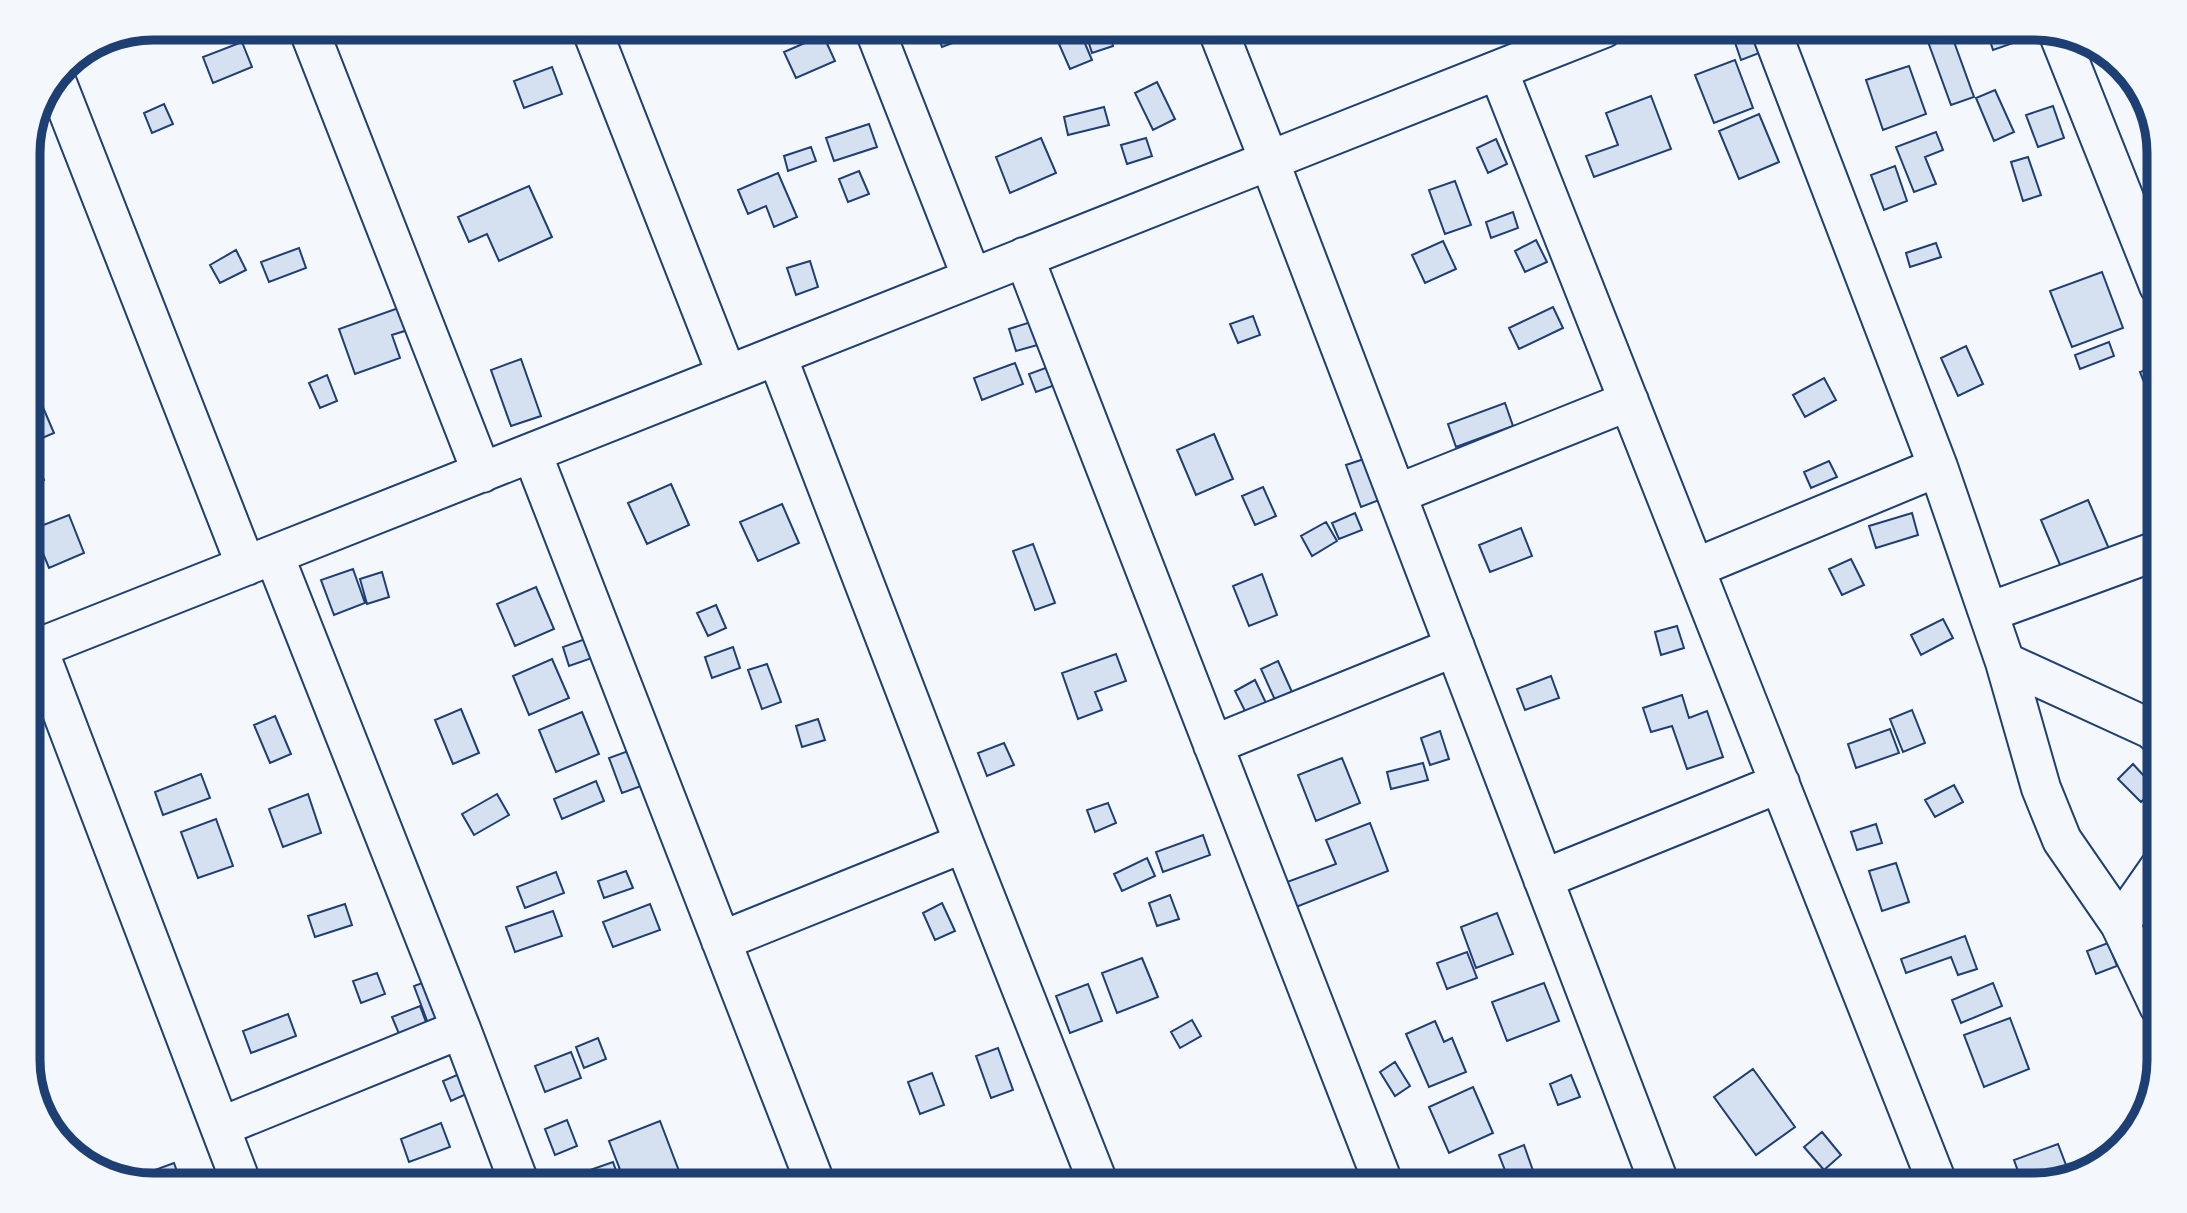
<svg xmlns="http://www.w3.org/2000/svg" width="2187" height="1213" font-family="Lato,sans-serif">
	<rect width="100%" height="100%" fill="#f4f7fb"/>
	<!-- building -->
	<path fill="#d5e0f0" stroke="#1d3f73" stroke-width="2" d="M935,28h54l1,1 -48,18z
		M1049,28h17l3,8 -15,5z
		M1108,28l5,18 -21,7 -6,-19z
		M1730,28h24l8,24 -21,8z
		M1923,28h26l25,69 -23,8z
		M1986,28h25l5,14 -23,8z
		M1081,34l11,26 -22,9 -11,-25z
		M823,35l12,26 -39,17 -12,-26z
		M242,42l10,25 -39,16 -10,-26z
		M1735,60l18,48 -39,15 -19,-48z
		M1909,66l17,48 -43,16 -17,-50z
		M552,67l10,27 -38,14 -10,-27z
		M1157,82l18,37 -22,11 -18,-37z
		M1995,90l19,42 -20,9 -18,-43z
		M1651,96l20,53 -77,28 -8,-21 32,-11 -12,-32z
		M164,104l9,20 -21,9 -8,-20z
		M2053,106l11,32 -26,9 -12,-32z
		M1104,107l5,18 -41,10 -4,-18z
		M1759,114l20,48 -40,17 -20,-48z
		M869,124l8,23 -43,14 -8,-23z
		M1936,132l7,18 -18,7 11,27 -22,8 -18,-45z
		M1041,138l15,35 -46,20 -14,-36z
		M1146,138l6,18 -25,8 -6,-19z
		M1496,139l11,25 -19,9 -11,-25z
		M811,147l5,14 -28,10 -4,-15z
		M2028,157l13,38 -18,6 -12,-39z
		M1895,166l12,35 -23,9 -13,-35z
		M859,171l10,23 -21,8 -9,-23z
		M778,173l19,44 -23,10 -8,-21 -18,8 -10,-24z
		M1455,181l16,44 -26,9 -16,-44z
		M529,186l23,51 -53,24 -12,-27 -18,8 -11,-25z
		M1513,212l5,16 -27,10 -5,-16z
		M1536,240l11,22 -22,10 -10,-21z
		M1443,241l13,28 -31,14 -13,-28z
		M1936,243l5,14 -31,10 -4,-14z
		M299,248l7,20 -37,14 -8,-20z
		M236,250l10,20 -26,13 -10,-18z
		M810,261l8,26 -22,8 -9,-27z
		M2102,272l21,56 -51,19 -22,-56z
		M404,306l7,23 -19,6 8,23 -45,16 -16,-45z
		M1553,307l10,21 -44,21 -10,-21z
		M1253,316l7,19 -22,8 -8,-19z
		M1034,321l7,23 -25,7 -7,-22z
		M2109,342l5,14 -34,13 -5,-14z
		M1966,346l17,38 -25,12 -17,-38z
		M521,359l20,57 -30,10 -20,-56z
		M1015,363l8,21 -41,16 -8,-22z
		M2159,365v26l-10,4 -9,-23z
		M1051,366l7,18 -22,8 -7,-18z
		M327,375l10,26 -17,7 -11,-25z
		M1824,378l12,22 -31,17 -12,-22z
		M33,384l21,49 -26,11v-58z
		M1505,403l8,23 -57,21 -8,-23z
		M1214,434l19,45 -37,16 -19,-45z
		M1367,458l15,41 -21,8 -15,-42z
		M36,461l8,19 -16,8v-24z
		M1829,461l8,16 -26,11 -7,-16z
		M671,484l18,41 -42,19 -19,-41z
		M1263,487l13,29 -21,9 -13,-29z
		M2088,500l25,58 -47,21 -25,-59z
		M782,504l17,39 -41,18 -18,-39z
		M1355,513l7,17 -23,9 -7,-16z
		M1912,513l6,22 -42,13 -7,-22z
		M69,515l15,38 -35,15 -16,-39z
		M1326,522l11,19 -25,15 -11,-20z
		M1521,528l11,28 -42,16 -11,-27z
		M1033,544l22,59 -20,7 -22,-59z
		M1851,559l13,26 -22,10 -13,-26z
		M353,569l12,34 -31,12 -13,-35z
		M382,572l7,25 -22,7 -7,-25z
		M1262,574l15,41 -28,11 -16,-40z
		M536,587l18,42 -39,17 -18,-42z
		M716,605l10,23 -18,8 -11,-23z
		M1943,619l10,19 -32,17 -10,-20z
		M1677,626l7,22 -23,7 -6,-23z
		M588,638l7,19 -26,9 -6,-19z
		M733,647l7,21 -28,10 -7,-21z
		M1116,654l10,27 -31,11 7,18 -24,9 -16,-46z
		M552,659l17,39 -40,17 -16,-39z
		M1278,661l14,31 -17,8 -14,-31z
		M767,664l14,38 -19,7 -14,-39z
		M1551,676l8,22 -34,12 -8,-21z
		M1255,680l11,23 -20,10 -11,-22z
		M1682,695l7,23 18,-7 16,46 -36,12 -15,-43 -21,6 -8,-24z
		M461,709l18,44 -26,11 -18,-44z
		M1912,710l13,33 -22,9 -13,-33z
		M582,712l17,42 -43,18 -17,-42z
		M275,716l16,38 -21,9 -16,-38z
		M818,719l7,21 -23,7 -6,-21z
		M1890,729l9,24 -43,15 -8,-24z
		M1440,731l9,28 -19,6 -9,-27z
		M1004,743l10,22 -27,11 -9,-23z
		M631,750l13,35 -22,8 -13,-35z
		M1342,758l18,45 -44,18 -18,-46z
		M1423,763l5,17 -37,9 -4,-17z
		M2133,764l22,24 -14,14 -23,-23z
		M201,774l9,24 -47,17 -8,-23z
		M596,781l8,20 -42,18 -8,-20z
		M1954,785l9,17 -28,15 -10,-17z
		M308,794l13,39 -38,14 -14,-38z
		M497,794l12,21 -35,20 -12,-21z
		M1108,803l8,20 -21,9 -8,-22z
		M216,819l17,47 -35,12 -17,-46z
		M1370,823l18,48 -92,36 -9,-25 49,-18 -10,-24z
		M1876,824l6,19 -25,7 -6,-18z
		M1203,835l7,20 -47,17 -7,-20z
		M1147,858l8,18 -33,15 -8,-17z
		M1896,863l13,39 -27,9 -13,-40z
		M626,871l7,17 -29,10 -6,-17z
		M556,872l8,21 -39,15 -8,-21z
		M1170,895l9,24 -22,7 -8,-23z
		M942,903l13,28 -20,9 -12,-27z
		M345,904l7,21 -37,12 -7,-21z
		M650,904l10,26 -47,17 -10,-25z
		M553,911l9,25 -47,16 -9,-25z
		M1497,913l16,41 -37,14 -15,-41z
		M1965,936l12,33 -19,6 -7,-18 -45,16 -5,-14z
		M2108,943l9,23 -21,8 -9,-23z
		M1467,952l10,26 -30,11 -10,-26z
		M1142,958l16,39 -41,16 -15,-40z
		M377,973l8,21 -24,9 -8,-22z
		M441,976l18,48 -27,10 -18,-48z
		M1544,983l15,38 -52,20 -15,-39z
		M1993,983l9,23 -41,17 -9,-23z
		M1088,984l14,37 -32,12 -14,-37z
		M420,1006l9,24 -27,11 -10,-24z
		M288,1014l8,22 -45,17 -8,-22z
		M2010,1018l19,51 -45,18 -20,-52z
		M1192,1020l9,16 -21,12 -9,-16z
		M1435,1021l9,21 8,-4 14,34 -37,15 -23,-53z
		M598,1038l8,21 -22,9 -8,-21z
		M998,1048l15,42 -22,8 -15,-42z
		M571,1052l10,26 -36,14 -10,-26z
		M1395,1062l15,24 -15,10 -15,-24z
		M1753,1069l42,58 -39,28 -42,-58z
		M464,1072l9,19 -22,10 -8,-20z
		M932,1073l12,32 -24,9 -12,-32z
		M1571,1075l9,22 -22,8 -8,-21z
		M1473,1087l20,46 -44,20 -20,-46z
		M567,1120l10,26 -22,9 -10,-26z
		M660,1121l22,58 -16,6h-40l-17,-44z
		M441,1123l9,24 -41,15 -8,-23z
		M1822,1132l19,23 -17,15 -20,-23z
		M2058,1144l11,29 -35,12h-11l-9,-25z
		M1524,1145l14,40h-47l17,-7 -9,-23z
		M613,1162l8,23h-55l-2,-6z
		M174,1163l8,22h-28l-24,-6z
		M1850,1170l9,15h-35z
		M1602,1171l4,14h-37l-1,-3z"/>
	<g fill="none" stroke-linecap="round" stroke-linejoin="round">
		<!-- minor casing -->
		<g stroke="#1d3f73" stroke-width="42">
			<path id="minor" d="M308,28l174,445
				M591,28l136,347
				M874,28l98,250
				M1217,28l52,132 391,1025
				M1770,28l168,439 67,195 36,126 21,52 58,84 39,82
				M2059,35l100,251
				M1498,70l440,1115
				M57,83l189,483
				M1024,257l360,928
				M777,356l187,487 135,342
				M532,453l284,732
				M1397,494l232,-93
				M274,555l187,474 59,156
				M1695,568l243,-101
				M1989,612l170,-62
				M38,649l204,536
				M28,652l1576,-624
				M2005,662l146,67 8,7
				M1213,745l242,-98
				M1543,879l237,-96
				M2120,924l39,-56
				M721,941l243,-98
				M220,1127l241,-98"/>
		</g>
		<!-- minor -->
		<use href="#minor" stroke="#f4f7fb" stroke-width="38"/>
	</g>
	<!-- crop -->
	<path d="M0 0H2187V1213H0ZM153 40H2034A113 113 0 0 1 2147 153V1060A113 113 0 0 1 2034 1173H153A113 113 0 0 1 40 1060V153A113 113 0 0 1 153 40Z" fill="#f4f7fb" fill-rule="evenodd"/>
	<path fill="none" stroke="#1d3f73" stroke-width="9" d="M153 40H2034A113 113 0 0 1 2147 153V1060A113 113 0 0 1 2034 1173H153A113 113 0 0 1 40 1060V153A113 113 0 0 1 153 40Z"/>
</svg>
